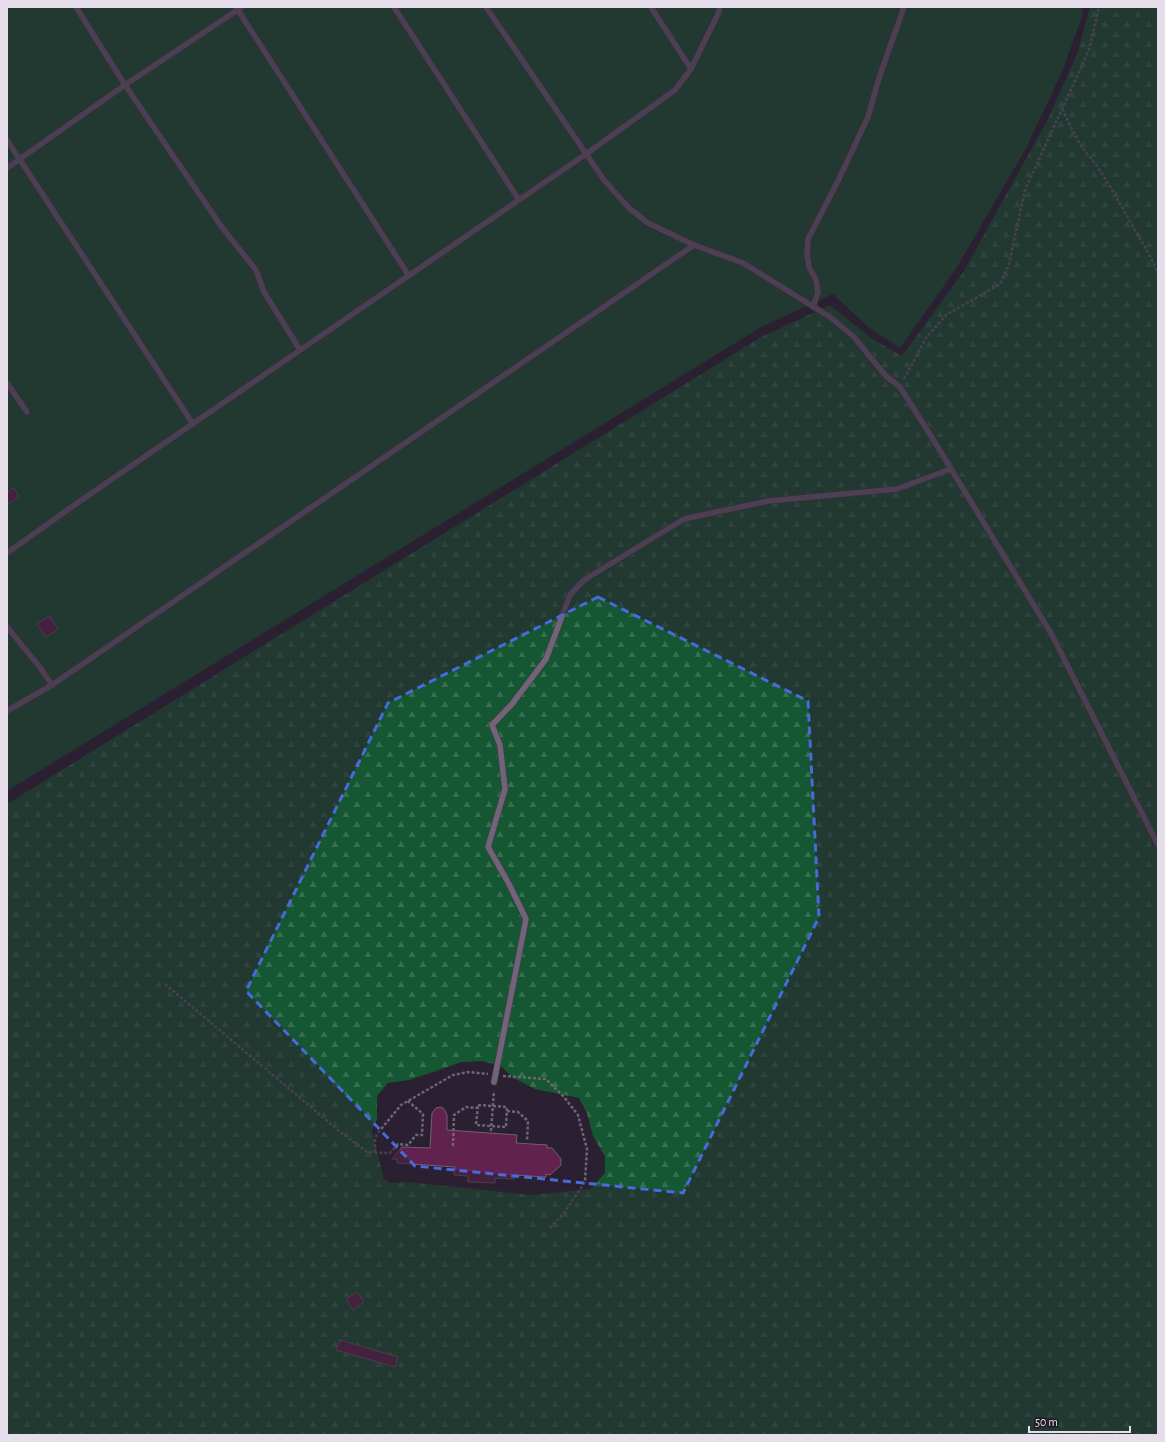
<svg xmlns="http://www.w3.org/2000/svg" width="1165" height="1442" font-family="'Alegreya Sans',sans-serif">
	<defs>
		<pattern id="forest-firs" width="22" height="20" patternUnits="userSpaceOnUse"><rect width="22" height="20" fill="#155732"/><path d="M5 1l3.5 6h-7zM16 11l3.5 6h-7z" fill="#376f50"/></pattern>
	</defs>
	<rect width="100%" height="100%" fill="#2b2032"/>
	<!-- forest -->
	<path fill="url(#forest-firs)" fill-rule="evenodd" d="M1090,7h68v1428h-1151v-631l754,-467 69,-32 41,33 31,18 62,-85 84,-152 29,-65zM483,1061l19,6 10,10 23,12 44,9 8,15 6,23 12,20v17l-15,16 -58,6 -124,-13 -18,1 -6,-4 -12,-48 5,-12v-23l11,-13 21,-3 53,-18z"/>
	<!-- garden -->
	<path fill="#155732" d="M7,7h1076l-2,12 -19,53 -37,78 -68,117 -57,81 -32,-21 -35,-33 -72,33 -754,464z"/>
	<!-- building -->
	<path fill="#612250" stroke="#755f6d" d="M14,488l5,9 -12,8v-13z
		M49,616l9,13 -12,8 -9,-13z
		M441,1107l3,2 3,6v15l70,5 -1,8 31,2v3h5l9,11v6l-11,10 -4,-1v3l-32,-2v4l-19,-1v5l-27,-1v-6l-14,-1 1,-8 -58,-4v-4h-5l10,-12 28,1 2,-35 4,-5z
		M357,1292l7,10 -11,8 -7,-11z
		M340,1340l58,17 -3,10 -59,-17z"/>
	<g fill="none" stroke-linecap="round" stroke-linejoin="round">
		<!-- service casing -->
		<g stroke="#463c4b" stroke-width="7">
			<path id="service" d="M76,7l49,78 96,141 35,44 8,22 36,58
				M236,7l173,269
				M394,7l125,193
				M486,7l118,173 25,28 19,15 46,22 49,18 87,54 23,19 33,40 14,11 31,49 121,199 106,210
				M651,7l40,62
				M7,140l186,284
				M7,168l118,-83 117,-78
				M813,307l5,-15 -2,-12 -7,-13 -2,-12 1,-16 29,-56 31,-66 11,-39 25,-71
				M7,383l20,29
				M7,553l76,-54 503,-345 89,-64 16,-21 27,-55 2,-7
				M7,627l32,39 13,19
				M7,711l45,-26 642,-440
				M494,1082l32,-163 -17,-35 -21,-37 17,-58 -5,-44 -8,-20 20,-21 34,-45 24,-64 14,-15 100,-61 84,-18 129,-12 54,-20"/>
		</g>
		<!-- path -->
		<path stroke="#6e6575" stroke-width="2.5" stroke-dasharray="3 2" stroke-linecap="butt" d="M1062,109l19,37 16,20 15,24 38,66 8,18
			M904,379l22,-41 20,-23 54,-31 9,-20 16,-74 64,-140 10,-43
			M165,984l173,146 29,22 23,1 8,-9 10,1 8,-10h6l1,-21 -15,-13
			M503,1076l43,3 18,18 14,18 9,34 -2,33 -21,31 -14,15
			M478,1105l29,2 -1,20 -30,-2z
			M507,1111l11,1 10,9 -1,20
			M491,1131l3,-40
			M453,1146l1,-31 12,-8 11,1
			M375,1152v-13l2,-5 24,-29 52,-30 15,-3 20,2"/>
		<!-- service -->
		<use href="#service" stroke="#716479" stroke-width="5.5"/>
	</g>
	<!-- marked area -->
	<path d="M0 0H1165V1442H0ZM598,597l210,104 11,216 -136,276 -268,-27 -169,-175 142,-288z" fill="#2b2032" fill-opacity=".55" fill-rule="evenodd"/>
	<path fill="none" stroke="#456bdc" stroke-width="3" stroke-dasharray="8 5" stroke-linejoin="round" d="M598,597l210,104 11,216 -136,276 -268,-27 -169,-175 142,-288z"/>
	<!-- border -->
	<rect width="1165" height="1442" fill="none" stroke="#e6dfeb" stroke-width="16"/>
	<!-- scale -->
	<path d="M1029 1426v6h101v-6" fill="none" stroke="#e6dfeb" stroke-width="2"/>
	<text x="1035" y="1426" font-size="12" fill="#e6dfeb" stroke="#221728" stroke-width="3" paint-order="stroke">50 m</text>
</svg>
